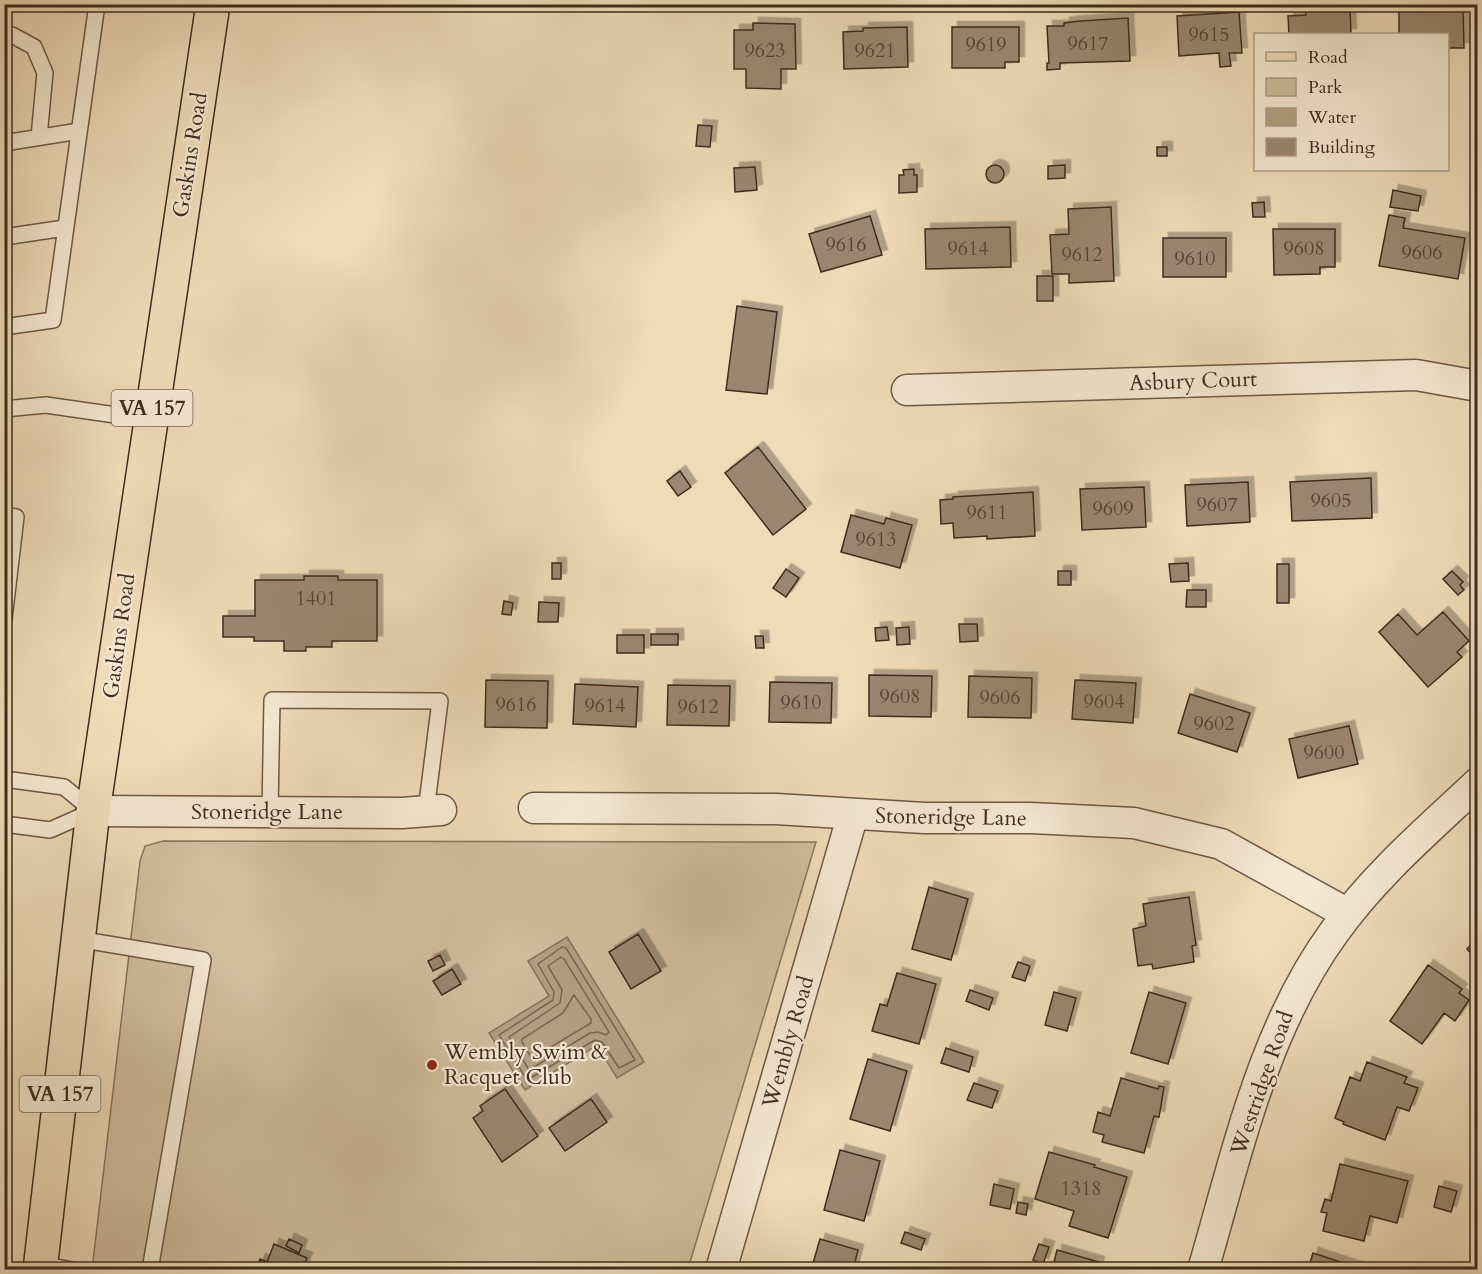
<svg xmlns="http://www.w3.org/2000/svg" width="1482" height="1274" font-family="Cardo,serif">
	<defs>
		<filter id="shadow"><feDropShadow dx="5.5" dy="-5.5" stdDeviation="0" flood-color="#0004"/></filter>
	</defs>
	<rect width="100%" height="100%" fill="#eedbb8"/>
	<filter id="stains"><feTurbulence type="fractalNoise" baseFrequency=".00333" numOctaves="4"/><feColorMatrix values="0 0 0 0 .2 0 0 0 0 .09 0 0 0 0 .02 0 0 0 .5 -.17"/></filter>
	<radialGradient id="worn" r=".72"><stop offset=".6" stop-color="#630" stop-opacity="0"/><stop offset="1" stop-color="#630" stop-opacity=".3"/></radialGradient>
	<!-- green -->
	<path fill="#d0bd9e" stroke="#88745e" stroke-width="1.5" d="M163,841l653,1 -128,427 -596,1 48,-409 5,-15z"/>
	<!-- water -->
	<path fill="#b2a084" stroke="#84725c" stroke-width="1.5" d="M567,937l77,125 -27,16 -20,-33 -72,45 -36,-57 60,-37 -21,-35z"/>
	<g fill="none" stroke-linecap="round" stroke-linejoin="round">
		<!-- shore -->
		<path stroke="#786652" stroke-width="1.5" d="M562,947l4,1 69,112 -16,8 -17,-26 -7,-2 -68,40 -28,-45 54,-35 1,-8 -16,-28z
			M561,957l3,2 45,73 -3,3 -8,-3 -8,1 -61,37 -20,-33 51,-34 2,-13 -14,-24z
			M574,995l17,24v4l-57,34h-3l-9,-15v-3l41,-26z"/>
	</g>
	<!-- building -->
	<path fill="#9a876f" stroke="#3f2c1f" stroke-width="1.5" filter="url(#shadow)" d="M1463,5l1,43h-16v-14h-49v-27z
		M1350,7l1,27h-62l-1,-18 18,-1 -1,-6z
		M1239,12l3,41h-13l2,13 -11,1 -1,-14 -40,3 -2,-40z
		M1128,18l2,43 -70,2v6l-13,1v-7h2l-2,-37h17v-3l16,-2z
		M753,23l42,1 1,45h-15v20l-35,-1v-19h-12v-39h19z
		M907,27l1,40 -64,2 -1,-37 20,-1v-3z
		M952,27h67v35h-14v6h-53z
		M698,125l14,1 -2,21 -14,-1z
		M1157,147h10v9h-10z
		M1065,165v13l-17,1v-13z
		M986 174a9 9 0 1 1 18 0a9 9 0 1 1-18 0Z
		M755,167l2,23 -22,2 -1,-24z
		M914,169v6h3v17l-18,1v-18h5l-1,-5z
		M1393,190l28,6 -3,15 -28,-4z
		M1264,202l1,15h-12l-1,-14z
		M1111,207l3,74 -45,2v-9h-17l-2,-39 19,-1 -1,-25z
		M1389,215l16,3 -2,10 62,10 -7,41 -79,-13z
		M870,216l12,39 -61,17 -12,-38z
		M1010,227l1,40 -85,2 -1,-40z
		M1273,229h62v38h-15v7l-46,1z
		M1163,238h63v39h-63z
		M1037,276h16v25h-16z
		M737,306l40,6 -10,82 -41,-4z
		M758,447l48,62 -33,26 -48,-62z
		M680,471l11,16 -13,9 -11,-15z
		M1371,478l1,40 -80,3 -2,-39z
		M1248,482l2,40 -63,4 -2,-41z
		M1144,487l2,40 -64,3 -2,-41z
		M1033,492l2,44 -48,3v-3l-33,2 -1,-15 -12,1 -1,-24 13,-1v-2z
		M851,515l33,9 2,-6 26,7 -12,43 -59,-16z
		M552,563h9v16h-9z
		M1188,563l1,18 -18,1 -2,-18z
		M1277,564h12v39h-12z
		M786,569l13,9 -13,19 -13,-9z
		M1058,571h13v14h-13z
		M1452,571l11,11 -3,3 4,5 -6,5 -15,-16z
		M304,576h34v4h39v61h-45v6h-26v4h-22v-10h-30v-4h-31v-21h32v-36h49z
		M1187,590h19v17h-20z
		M504,601l9,2 -2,12 -9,-1z
		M539,602l20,1 -1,19h-20z
		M1443,612l26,29 -12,11 5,5 -34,30 -49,-55 19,-18 19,21z
		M959,624h18l1,17 -18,1z
		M887,627l2,13 -13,1 -1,-13z
		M909,627l1,17 -13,1 -1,-17z
		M651,634h27v11h-27z
		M617,635h27v18h-27z
		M755,636h8l1,12h-8z
		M869,675l63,1 -1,41 -62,-1z
		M969,676l63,2 -1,40 -63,-1z
		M486,680l62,1 -1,47 -62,-1z
		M1075,680l61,3 -3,40 -61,-4z
		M770,682l62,1 -1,40 -62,-1z
		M575,684l63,3 -2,40 -63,-3z
		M668,685l62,1 -1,40 -62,-1z
		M1190,694l60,19 -13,39 -59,-19z
		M1349,726l9,38 -60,14 -9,-39z
		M929,887l39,12 -17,61 -39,-11z
		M1189,897l7,48 -4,1 2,16 -41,7 -1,-5 -14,2 -5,-37 13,-3 -3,-22z
		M638,934l23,37 -30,18 -22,-37z
		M1476,939l2,2 -2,18 -9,-10z
		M440,955l5,10 -12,6 -5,-10z
		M1018,962l12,4 -5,15 -13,-4z
		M1428,965l34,24 -3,4 10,7 -14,21 -11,-8 -22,31 -32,-23z
		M452,969l9,15 -19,11 -9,-14z
		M897,973l39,11 -17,60 -47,-13 8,-27 7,2z
		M970,990l23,8 -4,12 -23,-9z
		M1054,992l22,6 -9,33 -22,-6z
		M1149,992l37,11 -18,61 -37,-11z
		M946,1048l27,9 -4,15 -28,-9z
		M868,1059l39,12 -17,60 -40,-12z
		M1367,1062l40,15 -3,6 14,5 -9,23 -12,-4 -12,33 -42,-16 1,-2 -9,-4 15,-41 10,4z
		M1121,1078l37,11 1,-3 5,1 -5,30 -5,-1 -10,37 -42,-11 2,-7 -11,-3 5,-20 12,4z
		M974,1083l24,8 -6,17 -25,-8z
		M505,1089l33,47 -36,26 -29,-44 10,-7 -3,-5z
		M591,1099l16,23 -42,29 -16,-23z
		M840,1150l40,11 -16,60 -40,-11z
		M1049,1152l46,13 -1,2 33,10 -19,61 -39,-12 5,-15 -39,-12z
		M1340,1164l68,17 -11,42 -27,-7 -6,25 -41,-10 4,-18 -6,-1 4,-13 6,2z
		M994,1184l20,5 -4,20 -20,-4z
		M1439,1186l18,5 -6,21 -17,-5z
		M1018,1202l10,2 -2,11 -10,-2z
		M905,1232l20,7 -4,11 -20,-7z
		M289,1239l13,6 -3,8 -13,-7z
		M820,1239l38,11 -5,20h-42z
		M274,1244l33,14 -5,12h-46l4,-11 7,3z
		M1039,1244l10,3 -6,17 -10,-4z
		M1057,1250l42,12 -2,8h-45z
		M1313,1253l52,17h-57z"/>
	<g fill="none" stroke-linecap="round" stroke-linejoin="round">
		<!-- service casing -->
		<g stroke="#6b5845" stroke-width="18">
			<path id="service" d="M4,36l8,-1 22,12 11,26 -6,64
				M4,143l75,-12
				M4,237l61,-9
				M4,327l49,-7 44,-316
				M4,409l42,-4 104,15
				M4,515l12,2 -12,102
				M4,779l60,8 29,24 -43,19 -46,-6
				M270,812l2,-112 168,1 -14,110
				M78,939l125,21 -53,310
				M41,1264l31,6"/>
		</g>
		<!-- minor casing -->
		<g stroke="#6b5845" stroke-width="33">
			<path id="minor" d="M907,390l509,-15 62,11
				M534,808l242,1 148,9h107l103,5 87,21 127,70
				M93,811l309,2 39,-3
				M721,1270l132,-456
				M1203,1270c34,-116 60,-241 132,-339 40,-56 93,-101 143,-148"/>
		</g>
		<!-- primary casing -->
		<g stroke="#3f2c1f" stroke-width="36">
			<path id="primary" d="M40,1270l53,-459 120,-807"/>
		</g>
		<!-- service -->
		<use href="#service" stroke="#f4e8d1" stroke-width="15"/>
		<!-- minor -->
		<use href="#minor" stroke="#f4e8d1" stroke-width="30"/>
		<!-- primary -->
		<use href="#primary" stroke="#eedbb8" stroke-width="33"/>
	</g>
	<!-- markers -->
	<circle fill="#8f2418" stroke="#f4e8d1" stroke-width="2" cx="432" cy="1065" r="6"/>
	<g text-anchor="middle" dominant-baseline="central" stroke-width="4.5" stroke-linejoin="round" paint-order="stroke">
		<!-- number labels -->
		<g font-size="20" fill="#564333">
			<text x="1209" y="34">9615</text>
			<text x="1088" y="43">9617</text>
			<text x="986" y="44">9619</text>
			<text x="765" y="50">9623</text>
			<text x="875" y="50">9621</text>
			<text x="846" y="244">9616</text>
			<text x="968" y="248">9614</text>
			<text x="1304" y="248">9608</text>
			<text x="1422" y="252">9606</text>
			<text x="1082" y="254">9612</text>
			<text x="1195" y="258">9610</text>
			<text x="1331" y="500">9605</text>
			<text x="1217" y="504">9607</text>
			<text x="1113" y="508">9609</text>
			<text x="987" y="512">9611</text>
			<text x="876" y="539">9613</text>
			<text x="316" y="598">1401</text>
			<text x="900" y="696">9608</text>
			<text x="1000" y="697">9606</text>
			<text x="1104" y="701">9604</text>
			<text x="801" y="702">9610</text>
			<text x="516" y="704">9616</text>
			<text x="605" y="705">9614</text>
			<text x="698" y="706">9612</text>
			<text x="1214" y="723">9602</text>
			<text x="1324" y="752">9600</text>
			<text x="1081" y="1188">1318</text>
		</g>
		<!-- shield labels -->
		<g fill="#f4e8d1" stroke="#756454" stroke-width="1.5">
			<rect x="111.5" y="390" width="81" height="36" rx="4.5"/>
			<rect x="19.5" y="1076" width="81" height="36" rx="4.5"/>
		</g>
		<g font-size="21" font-weight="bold" fill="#3f2c1f">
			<text x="152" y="408">VA 157</text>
			<text x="60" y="1094">VA 157</text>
		</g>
		<!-- street labels -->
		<g font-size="22" fill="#3f2c1f" stroke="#f4e8d1">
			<text transform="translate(190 155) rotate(-81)">Gaskins Road</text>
			<text transform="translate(1193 381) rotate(-2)">Asbury Court</text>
			<text transform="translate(119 636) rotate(-82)">Gaskins Road</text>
			<text x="267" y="812">Stoneridge Lane</text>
			<text transform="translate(951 817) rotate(1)">Stoneridge Lane</text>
			<text transform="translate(788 1042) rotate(-74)">Wembly Road</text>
			<text transform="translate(1262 1083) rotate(-71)">Westridge Road</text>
		</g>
		<!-- poi labels -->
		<g font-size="22" fill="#3f2c1f" stroke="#f4e8d1" text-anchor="start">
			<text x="444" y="1052">Wembly Swim &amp;<tspan x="444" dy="25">Racquet Club</tspan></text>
		</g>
	</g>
	<!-- margin -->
	<rect width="1482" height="1274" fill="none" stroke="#eedbb8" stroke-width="24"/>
	<rect x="6" y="6" width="1470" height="1262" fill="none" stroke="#3f2c1f" stroke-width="3"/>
	<rect x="12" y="12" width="1458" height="1250" fill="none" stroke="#3f2c1f" stroke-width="1.5"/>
	<!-- legend -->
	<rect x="1254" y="33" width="195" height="138" fill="#f4e8d1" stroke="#ac9d8a" stroke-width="1.5"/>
	<rect x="1266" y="52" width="30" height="9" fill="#eedbb8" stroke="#ac9d8a" stroke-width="1.5"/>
	<text x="1308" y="63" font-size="18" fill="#3f2c1f">Road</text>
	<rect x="1266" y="78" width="30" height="18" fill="#d0bd9e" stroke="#ac9d8a" stroke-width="1.5"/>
	<text x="1308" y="93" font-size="18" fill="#3f2c1f">Park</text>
	<rect x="1266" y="108" width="30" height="18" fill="#b2a084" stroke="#ac9d8a" stroke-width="1.5"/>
	<text x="1308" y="123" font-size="18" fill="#3f2c1f">Water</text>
	<rect x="1266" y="138" width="30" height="18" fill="#9a876f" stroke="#ac9d8a" stroke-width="1.5"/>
	<text x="1308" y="153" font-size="18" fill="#3f2c1f">Building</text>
	<rect width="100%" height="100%" filter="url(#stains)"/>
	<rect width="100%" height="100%" fill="url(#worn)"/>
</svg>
